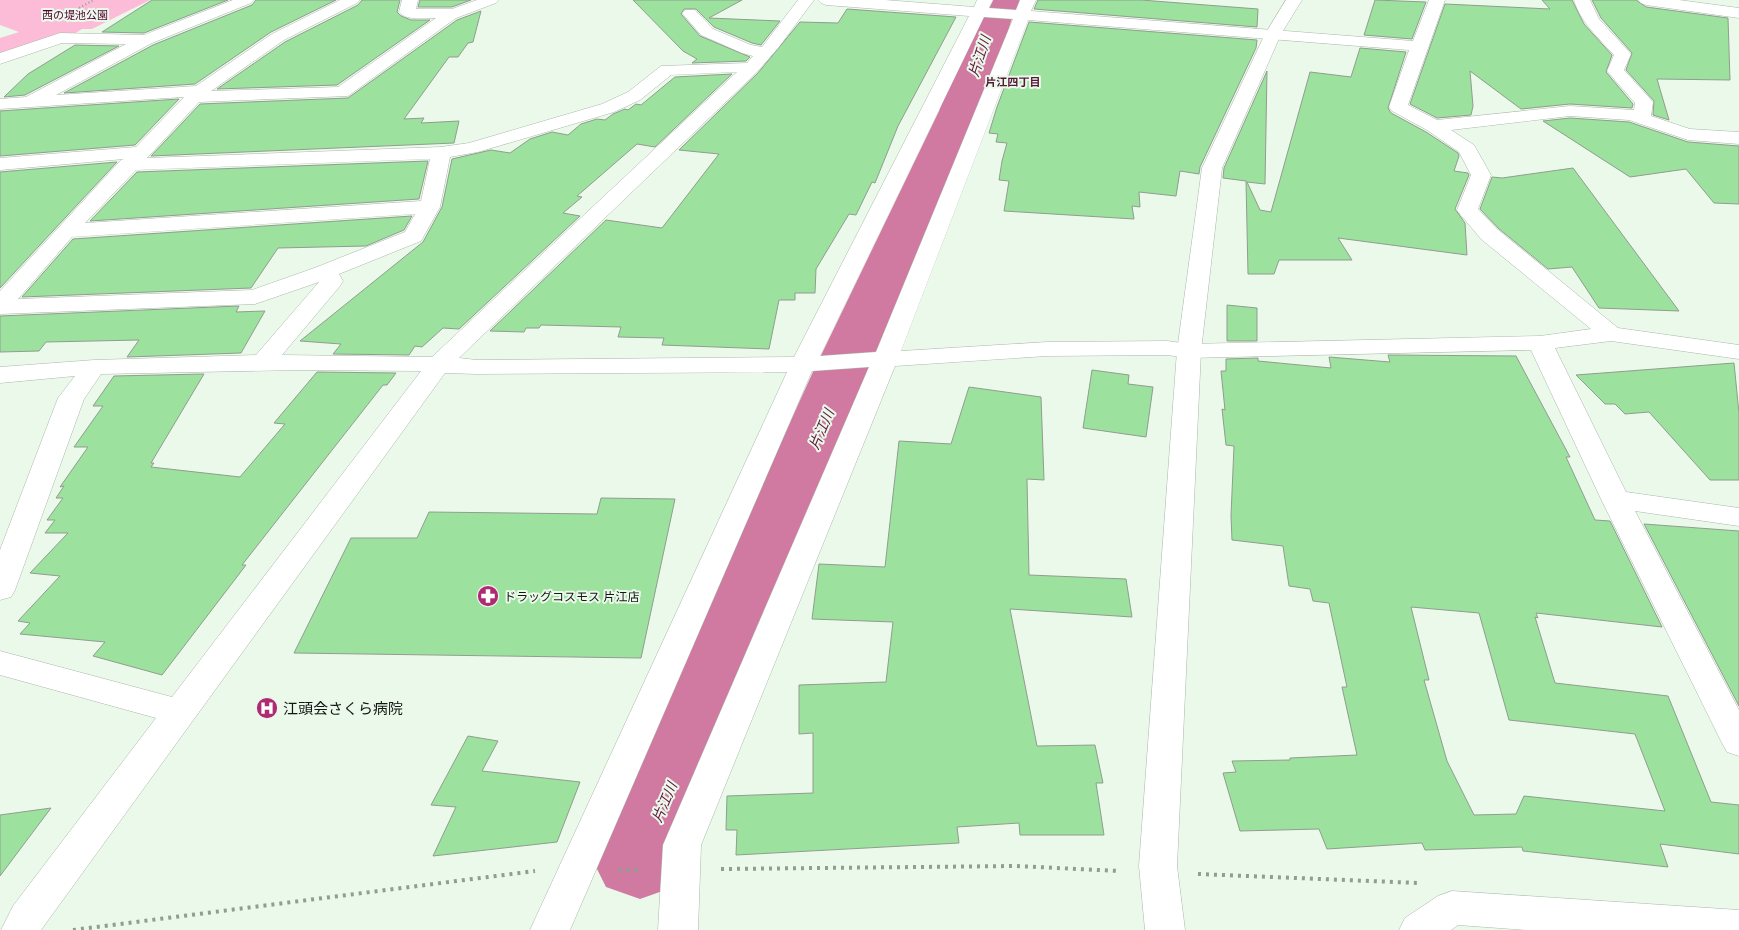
<svg xmlns="http://www.w3.org/2000/svg" width="1739" height="930" font-family="Inter,'Noto Sans JP',sans-serif">
	<rect width="100%" height="100%" fill="#ebf9eb"/>
	<!-- green -->
	<path fill="#fcbcd7" d="M0,0h150l-58,29h-10l-11,7 -71,19v-17l19,-6 -19,-7z"/>
	<g fill="none" stroke-linecap="round" stroke-linejoin="round">
		<!-- river -->
		<path fill="#d07aa2" fill-rule="evenodd" d="M985,0h38l-11,18 -27,93 -109,263 -188,485 -14,28 -34,12 -34,-12 -14,-28 220,-485 127,-263 33,-93z"/>
	</g>
	<!-- building -->
	<path fill="#9ce19d" stroke="#909d90" fill-rule="evenodd" d="M152,0h76l-84,33 -42,-1z
		M256,0h80l-65,32 -76,52 -131,9 89,-48 99,-40z
		M362,0h38l-3,12 4,4 10,4h19l-93,65 -120,4 68,-47 73,-37z
		M420,0h51l-19,7h-34z
		M633,0h109l-33,18 71,3 -19,24 -9,-2 -38,-16 -18,-18h-12l-3,5 19,22 50,21 -4,4 -54,2 5,-4 -14,-8z
		M1038,0h103l117,9 -1,18 -223,-18z
		M1375,0l51,2 -14,37 -48,-4z
		M1542,0h30l12,24 28,31 -6,17 27,32 -1,4 -62,-4 -49,5 -51,-38 3,35 -2,9 -34,3 -27,-14 35,-100 105,5z
		M1592,0h44l10,7 82,11 2,62 -73,-1 12,41 -16,-5 1,-14 -28,-31 6,-17 -31,-35z
		M847,9l109,8 -58,109 -23,57 -3,-1 -16,33 -7,-1 -33,55 -1,24h-20v7h-16l-10,49 -107,-4 2,-7 -46,-1 3,-10 -80,-2 -2,3h-13l-2,4 -34,-1 116,-111 56,8 57,-74 -40,-4 79,-77 42,-51 38,1z
		M481,11l-8,31 -5,1 -10,14h-9l-45,62 20,-1 -3,5 38,-2 -5,22 -303,13 49,-52 148,-6 109,-78z
		M1029,22l228,18 -1,8 -56,119 -1,7 -19,-3 -4,25 -37,-4 1,15 -8,-1 2,13 -130,-8 5,-30 -10,-1 3,-19 5,-18 -11,-1 2,-8 -9,-1 8,-26z
		M75,45l44,1 -94,49 -21,2 24,-23z
		M1360,48l46,4 -18,56 3,5 35,19 32,21 1,3 -5,15 14,2 1,2 -14,34 10,14 2,32 -129,-17 14,22h-73l-5,14h-26l-2,-93 -23,-3 1,-10 43,-97 -2,113 -18,-2 13,28 11,2 39,-140 41,5z
		M732,74l-77,73 -18,-3 -60,52 5,1 -19,16 17,3 -121,113 -16,-1 -21,19 -7,-1 -6,9 -76,-1 8,-10 -41,-3 123,-99 19,-35 10,-48 39,-9 19,3 20,-14 22,-7 16,3 13,-11 16,-5 8,1 8,-6 12,-5 3,1 8,-6 5,1 34,-28z
		M179,99l-44,46 -135,11v-45z
		M1570,118l59,4 59,20 51,4v58l-25,-1 -28,-34 -56,8 -87,-56z
		M428,161l-9,38 -329,22 47,-49z
		M117,162l-117,126v-116z
		M1573,168l106,143 -80,-3 -27,-41 -24,2 -50,-41 -18,-19 12,-32 10,1z
		M412,216l-8,14 -38,16 -88,2 -27,40 -229,9 51,-58z
		M1227,305l30,3v33h-30z
		M239,306l-3,6 29,-1 -24,42 -114,4 12,-17 -93,2 -7,9 -39,1v-36z
		M1388,355l128,1 54,101h-4l29,63 15,1 52,106 -126,-14 2,5 -3,-1 20,66 113,13 43,106 28,3v49l-79,-10 8,23 -145,-16 -1,-4 -97,3 -3,-7 -95,6 -8,-20 -79,2 -17,-58 13,-1 -4,-11 58,-1v-2l67,-3 -15,-68h5l-18,-84 -16,-2 -3,-12 -21,-3 -6,-40 -51,-6 -1,-24 3,-70 -8,-1 -4,-36 3,1 -4,-39h5v-12l32,-1v3l73,7 -2,-11 61,5zM1411,607l68,6 30,107 126,14 30,77 -141,-15 -8,18 -42,1 -27,-54 -23,-81h5z
		M1734,363l5,50v67h-29l-61,-68 -24,2 -10,-10h-10l-29,-29z
		M1092,370l37,5 -1,9 25,3 -7,50 -63,-9z
		M317,372l79,1 -9,12h-4l-141,180h4l-84,110 -69,-19 12,-14 -85,-8 10,-11 -12,-2 42,-45 -30,-3 38,-40h-23l10,-13h-8l16,-22h-7l8,-12 -4,1 28,-40h-14l29,-41h-10l21,-30 90,-2 -53,89h3l-3,4 89,10 45,-53 -11,-1z
		M969,387l72,10 3,83 -17,-1 2,96 97,4 6,38 -122,-8 27,137 58,-1 8,38h-7l8,52h-84l-1,-12 -62,4 2,16 -223,12 1,-25h-11l1,-34 86,-3v-60l-14,1v-49l87,-3 7,-60 -81,-3 7,-55 66,3 14,-126 52,3z
		M601,498l74,1 -34,159 -347,-5 57,-115h66l12,-26 168,2z
		M1644,524l95,7v175z
		M468,736l30,5 -16,30 98,11 -23,60 -124,14 23,-49 -25,-2z
		M51,808l-51,68v-61z"/>
	<g fill="none" stroke-linecap="round" stroke-linejoin="round">
		<!-- minor casing -->
		<g stroke="#aab7aa" stroke-width="1">
			<path id="minor" d="M233,0h21l-3,3 -99,40 -96,52 140,-9 76,-52 68,-34h20l-3,3 -73,37 -73,51 127,-4 98,-69c-11,0 -30,3 -37,-6l3,-12h16l-2,9h36l25,-9h22l-3,3 -40,15 -108,78 -149,6 -52,56 294,-11 28,-4 133,-39 26,-12 33,-26 86,-3 6,-7 -11,-3 -41,-18 -19,-22 3,-3h10l18,19 38,16 11,2 36,-47h16l-36,48 -21,24 -298,286 18,2 317,-3 175,-341 -143,-11 -5,-2 -3,-3h67l89,7 3,-7h16l-4,8 27,2 4,-10h16l-5,11 382,30 16,-41h16l-37,105 29,15 133,-14 64,4 1,-7 -28,-32 7,-16c-15,-17 -33,-32 -40,-55h16l9,19 32,35 -7,16 29,32 -2,14 39,13 49,3v12l-51,-4 -59,-20 -59,-4 -119,14 23,15 17,30 -13,34 19,20 121,99 121,17v14l-128,-18 -56,7 71,144 113,16v18l-104,-15 104,199v46l-12,-4 -5,-9 -121,-244 -70,-149 -342,8 -22,-3 -120,1 -152,10 -194,479 -3,85h-40l5,-85 206,-478 -57,4 -242,559h-40l257,-558 -310,2 -32,-1 -404,557h-40l12,-24 143,-188 -156,-43v-24l172,46 249,-326 -124,-1 -196,4 -17,25 -69,191 -4,7 -11,3v-50l58,-152 17,-22 -75,7v-16l94,-7 162,-5 63,-73 -64,22 -255,10v-23l121,-131 3,-1 -124,11v-12l136,-11 48,-50 -184,12v-10l26,-2 100,-53 -64,-1 -62,21v-11l60,-20 84,2zM984,17l29,2 -137,333 -56,4zM1028,20l381,30 -20,57 3,4 35,19 32,22 12,23 -14,35 3,4 21,25 110,90 -51,7 -351,8 -22,-3 -120,1 -146,9zM737,72l-305,285 -150,-2 58,-69 3,-5 -4,-7 82,-33 19,-34 10,-50 28,-5 136,-40 26,-12 31,-25zM430,159l-9,42 -336,22 51,-53zM415,214l-10,18 -88,35 -65,23 -234,9 54,-62z
				M1638,0h41l60,8v10l-93,-13 -5,-2z"/>
		</g>
		<!-- tertiary casing -->
		<g stroke="#aab7aa" stroke-width="1">
			<path id="tertiary" d="M1286,0h16l-21,34 -59,134 -21,183 -24,515 8,64h-40l-6,-64 38,-515 25,-183 63,-134z"/>
		</g>
		<!-- trunk casing -->
		<g stroke="#aab7aa" stroke-width="1">
			<path id="trunk" d="M1452,891l287,19v20h-212l-69,-5 -7,5h-52l6,-12 33,-22z"/>
		</g>
		<!-- path-far1 -->
		<path stroke="#929c92" stroke-width="2" stroke-dasharray="1 2.5" stroke-linecap="butt" d="M73,11l21,-11"/>
		<!-- path -->
		<path stroke="#929c92" stroke-width="4" stroke-dasharray="3 5" stroke-linecap="butt" d="M721,869l295,-3 103,5
			M618,870h24
			M1198,874l221,9
			M73,930l462,-59"/>
		<!-- minor -->
		<use href="#minor" fill="#fff" fill-rule="evenodd"/>
		<!-- tertiary -->
		<use href="#tertiary" fill="#fff" fill-rule="evenodd"/>
		<!-- trunk -->
		<use href="#trunk" fill="#fff" fill-rule="evenodd"/>
	</g>
	<!-- icons -->
	<defs>
		<g id="pharmacy-disc" transform="scale(1.125)"><circle r="9.5" fill="#ae2b74" stroke="#ebf9eb"/><path d="M-2-6h4v4h4v4h-4v4h-4v-4h-4v-4h4Z" fill="#fff"/></g>
		<g id="hospital-disc" transform="scale(1.125)"><circle r="9.5" fill="#ae2b74" stroke="#ebf9eb"/><path d="M-5-5h3v3.5h4V-5h3V5h-3V1.5h-4V5h-3Z" fill="#fff"/></g>
	</defs>
	<g fill-rule="evenodd">
		<use href="#pharmacy-disc" x="488" y="596"/>
		<use href="#hospital-disc" x="267" y="708"/>
	</g>
	<g text-anchor="middle" dominant-baseline="central" stroke-width="4" stroke-linejoin="round" paint-order="stroke">
		<!-- far-park labels -->
		<g font-size="11" fill="#520333" stroke="#ebf9eb">
			<text x="75" y="15">西の堤池公園</text>
		</g>
		<!-- far-neighbourhood labels -->
		<g font-size="11" font-weight="bold" fill="#551638" stroke="#ebf9eb">
			<text x="1013" y="82">片江四丁目</text>
		</g>
		<!-- poi labels -->
		<g font-size="12" fill="#131713" stroke="#ebf9eb" text-anchor="start">
			<text x="504" y="596">ドラッグコスモス 片江店</text>
		</g>
		<!-- water labels -->
		<g font-size="14" font-style="italic" fill="#60133e" stroke="#ebf9eb">
			<text transform="translate(979 56) rotate(-72)">片江川</text>
			<text transform="translate(821 429) rotate(-67)">片江川</text>
			<text transform="translate(664 802) rotate(-67)">片江川</text>
		</g>
		<!-- near-poi labels -->
		<g font-size="15" fill="#131713" stroke="#ebf9eb" text-anchor="start">
			<text x="283" y="708">江頭会さくら病院</text>
		</g>
	</g>
</svg>
